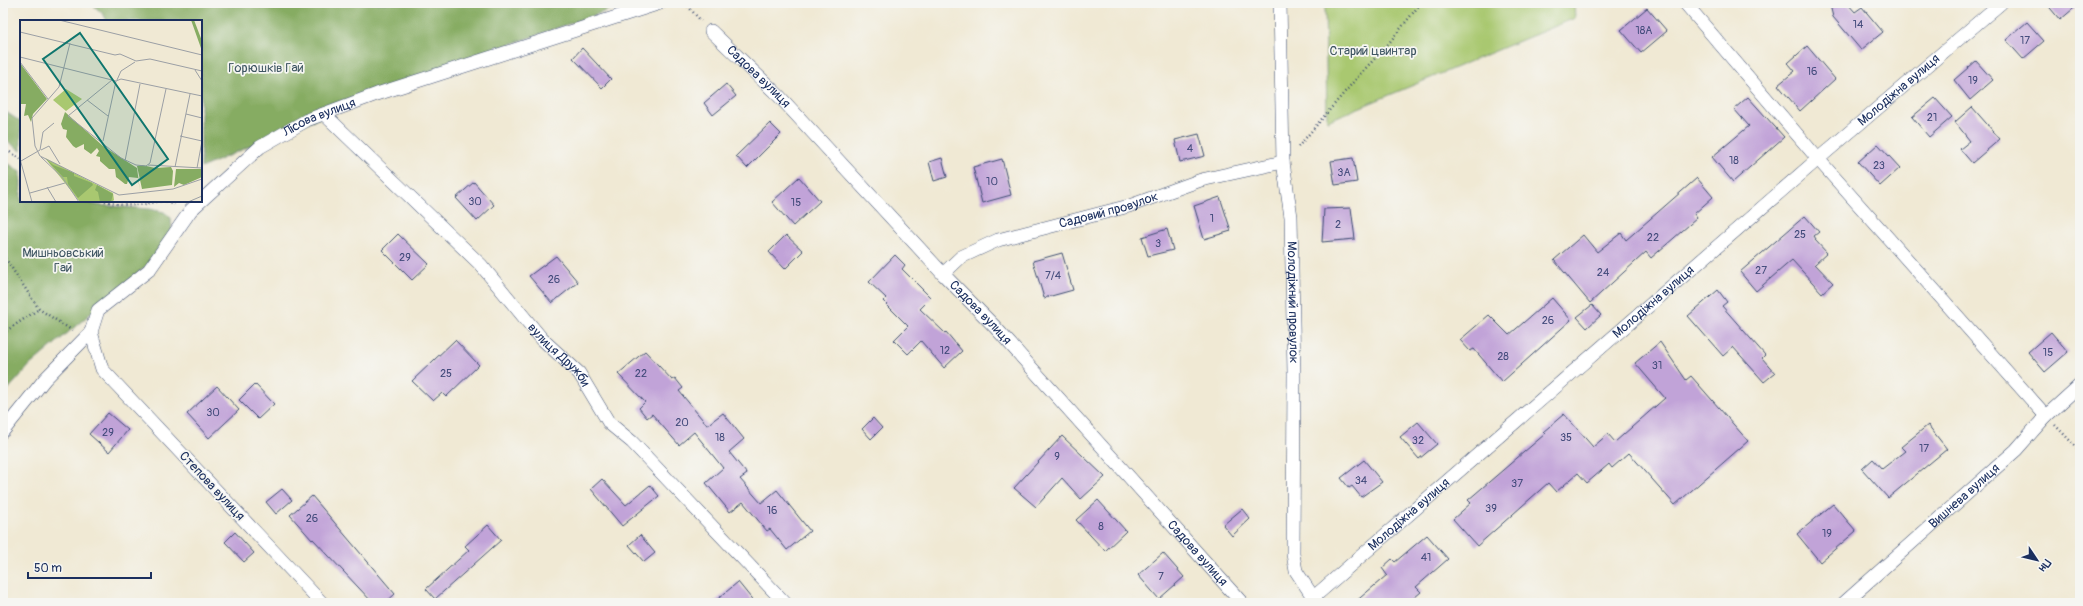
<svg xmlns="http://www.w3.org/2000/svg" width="2083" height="606" font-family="Pangolin,sans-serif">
	<rect width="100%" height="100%" fill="#f6f6f2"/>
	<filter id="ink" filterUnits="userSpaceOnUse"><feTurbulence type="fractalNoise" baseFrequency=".025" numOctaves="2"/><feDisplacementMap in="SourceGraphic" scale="8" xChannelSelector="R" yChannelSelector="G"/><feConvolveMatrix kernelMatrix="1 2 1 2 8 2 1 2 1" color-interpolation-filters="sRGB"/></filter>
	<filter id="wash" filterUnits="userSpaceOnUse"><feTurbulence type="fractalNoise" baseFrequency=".012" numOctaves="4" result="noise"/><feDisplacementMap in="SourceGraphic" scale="16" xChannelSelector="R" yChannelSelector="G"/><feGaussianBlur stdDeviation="0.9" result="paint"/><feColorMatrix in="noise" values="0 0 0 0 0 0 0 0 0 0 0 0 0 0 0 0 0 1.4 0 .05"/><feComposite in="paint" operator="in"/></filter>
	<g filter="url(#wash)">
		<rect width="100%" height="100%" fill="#f0e9d4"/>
		<!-- green -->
		<path fill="#a9c870" stroke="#627c67" d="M1325,3h249l1,15 -248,103z"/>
		<!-- forest -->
		<path fill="#86ac62" stroke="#506e60" d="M91,3h538l-164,57 -199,79 -65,29v-147h-94l-3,-6z
			M3,110l18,12v29l-18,-13z
			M3,160l18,12v29h59l17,4 53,4 14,3 7,6 1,13 -8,20 -134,114 -27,30z"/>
		<g id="blocks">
			<!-- building -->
			<path fill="#c1a3d8" d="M1833,3h14l8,9 7,-5 21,25 -22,18 -28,-33 -2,-8z
				M2046,3h34l-20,17z
				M1647,8l20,23 -26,22 -20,-23z
				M2027,22l17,19 -21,18 -17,-19z
				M1807,46l28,33 -35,32 -22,-26 17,-14 -7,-8z
				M582,48l29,31 -9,9 -29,-30z
				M1976,61l17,19 -23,20 -16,-20z
				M726,84l10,12 -23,19 -9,-12z
				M1748,97l36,40 -51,45 -21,-25 37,-31 -15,-17z
				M1935,98l17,19 -23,20 -17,-20z
				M1972,107l28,32 -28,24 -12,-14 10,-8 -15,-19z
				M770,123l11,11 -34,34 -11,-12z
				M1199,134l6,22 -25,6 -5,-22z
				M1878,144l22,24 -20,18 -22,-24z
				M942,158l5,19 -13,4 -5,-19z
				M1353,158l4,24 -22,3 -4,-24z
				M1002,159l9,36 -29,8 -9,-36z
				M799,177l21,24 -27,25 -21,-24z
				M1697,178l16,19 -19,17 3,4 -46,40 -5,-6 -56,51 -36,-43 29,-25 14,17 24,-19 5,7z
				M474,182l20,23 -17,16 -21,-23z
				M1220,197l11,34 -27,8 -10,-33z
				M1351,208l4,31 -33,3 2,-33z
				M1805,216l14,16 -5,4 2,3 -1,1 12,13 -12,11 18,19 -11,10 -30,-33 -36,31 -16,-19z
				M1167,229l6,21 -25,6 -6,-19z
				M398,234l31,30 -17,16 -30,-30z
				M786,235l17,16 -18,18 -16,-17z
				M1062,253l11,37 -29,8 -11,-37z
				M895,255l10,10 -3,4 29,29 -11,11 25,24 1,-1 16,19 -18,17 -23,-27 -13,13 -14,-14 14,-14 -25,-25 3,-3 -17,-16z
				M556,256l22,26 -26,21 -23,-27z
				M1718,290l9,12 -5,4 43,49 -3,3 13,15 -11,9 -31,-35 -10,9 -35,-40z
				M1552,298l19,22 -69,62 -28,-33 -4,2 -10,-11 29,-25 20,20z
				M1592,305l9,10 -14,13 -10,-11z
				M2051,332l17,20 -23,20 -17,-20z
				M455,340l24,25 -33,32 -4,-4 -9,8 -21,-20z
				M1660,342l26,38 5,-4 57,65 -73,64 -46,-52 -17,15 -3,-4 -22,19 -9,-10 -22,19 -8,-9 -71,63 -24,-27 18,-16 -3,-3 77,-66 -2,-2 21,-18 29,33 15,-13 7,8 50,-44 -30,-35z
				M645,351l27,29 3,-2 8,10 -4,3 28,34 16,-12 21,26 -15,13 18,22 -7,5 21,24 16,-13 33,41 -23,19 -17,-21 -3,2 -24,-29 -13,10 -24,-29 17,-15 -29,-36 -15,13 -27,-31 -5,4 -8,-10 6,-6 -27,-28z
				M255,384l19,20 -16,15 -19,-19z
				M217,386l22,24 -30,28 -22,-24z
				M108,413l20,17 -19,22 -20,-18z
				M873,418l9,10 -11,11 -9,-10z
				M1418,422l19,22 -18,15 -19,-22z
				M1928,425l19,24 -59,49 -26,-29 11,-10 9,10 23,-18 -4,-4z
				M1062,436l43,41 -24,22 -19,-21 -26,29 -22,-19z
				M1364,460l18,22 -21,15 -9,-11 -3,2 -8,-10z
				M602,479l24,26 24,-20 9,11 -37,30 -31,-37z
				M282,489l10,11 -16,14 -10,-12z
				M312,496l83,98 -10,9h-12l-60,-64 -1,1 -22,-25z
				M1098,500l28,31 -21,20 -29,-31z
				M1833,504l23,27 -36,31 -23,-28z
				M1242,509l8,10 -18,17 -9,-11z
				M488,525l13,15 -66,59 -9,-10 43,-39 -4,-4z
				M235,532l19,21 -10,9 -19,-20z
				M640,535l15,18 -11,9 -15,-17z
				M1427,535l21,24 -32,28 5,5 -13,11h-54l33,-28 -5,-7 10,-9 3,3z
				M1163,553l21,24 -25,22 -21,-24z
				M738,582l17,21h-42z"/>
		</g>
	</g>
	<g filter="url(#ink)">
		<use href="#blocks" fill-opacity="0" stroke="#3b4b70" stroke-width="1"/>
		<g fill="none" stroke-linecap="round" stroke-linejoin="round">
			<!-- street casing -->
			<g stroke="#3b4b70" stroke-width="14">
				<g id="street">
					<path id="s1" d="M1280,3l3,159 8,55 3,157 -1,180 3,17 17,26"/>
					<path d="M1685,3l133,156 228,257"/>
					<path id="s2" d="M711,31l68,65 164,178 52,53 247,276"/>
					<path id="s3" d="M324,114l157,151 61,74 37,34 30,50 23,19 153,161"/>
					<path id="s4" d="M943,274l18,-17 37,-17 131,-34 72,-26 82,-18"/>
					<path d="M3,431l42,-52 46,-47"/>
					<path id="s5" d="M322,603l-220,-234 -11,-37 7,-22 51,-40 42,-60 69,-63 47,-27 70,-26 283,-91"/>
					<path id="s6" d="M1307,603l511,-444 183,-156"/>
					<path id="s7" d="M1844,603l172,-153 30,-34 34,-31"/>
				</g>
			</g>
			<!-- path -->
			<path stroke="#3b4b70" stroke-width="2.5" stroke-dasharray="1 3" stroke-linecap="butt" d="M685,3l16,18
				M1298,147l63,-74 24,-25 36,-45
				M3,148l18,11
				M105,201c19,7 37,4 56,0
				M166,201l11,4
				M3,255l36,54 34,22
				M3,333l36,-24
				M2055,425l25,26"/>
			<!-- street -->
			<use href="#street" stroke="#fff" stroke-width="13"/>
		</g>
	</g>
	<g text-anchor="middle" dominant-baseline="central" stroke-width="3.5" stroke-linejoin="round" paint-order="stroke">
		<!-- number labels -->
		<g font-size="11" fill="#444c7c">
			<text x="1858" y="24">14</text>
			<text x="1644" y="30">18А</text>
			<text x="2025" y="40">17</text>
			<text x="1812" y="71">16</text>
			<text x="1973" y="80">19</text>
			<text x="1932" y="117">21</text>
			<text x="1190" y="148">4</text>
			<text x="1734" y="160">18</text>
			<text x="1879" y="165">23</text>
			<text x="1344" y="172">3А</text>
			<text x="992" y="181">10</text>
			<text x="475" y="201">30</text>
			<text x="796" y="202">15</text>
			<text x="1212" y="218">1</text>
			<text x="1338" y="224">2</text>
			<text x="1800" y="234">25</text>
			<text x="1653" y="237">22</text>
			<text x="1158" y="243">3</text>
			<text x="405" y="257">29</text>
			<text x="1761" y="270">27</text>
			<text x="1603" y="272">24</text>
			<text x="1053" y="275">7/4</text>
			<text x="554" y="279">26</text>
			<text x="1548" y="320">26</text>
			<text x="945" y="350">12</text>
			<text x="2048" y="352">15</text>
			<text x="1503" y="356">28</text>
			<text x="1657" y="365">31</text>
			<text x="446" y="373">25</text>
			<text x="641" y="373">22</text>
			<text x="213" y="412">30</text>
			<text x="682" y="422">20</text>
			<text x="108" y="432">29</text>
			<text x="720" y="437">18</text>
			<text x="1566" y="437">35</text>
			<text x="1418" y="440">32</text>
			<text x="1924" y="448">17</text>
			<text x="1057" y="456">9</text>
			<text x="1361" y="480">34</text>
			<text x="1517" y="483">37</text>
			<text x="1491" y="508">39</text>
			<text x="772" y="510">16</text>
			<text x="312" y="518">26</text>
			<text x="1101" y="526">8</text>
			<text x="1827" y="533">19</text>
			<text x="1426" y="557">41</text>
			<text x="1161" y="576">7</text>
		</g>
		<!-- park labels -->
		<g font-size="13" fill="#3e5562" stroke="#f6f6f2">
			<text x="1373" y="51">Старий цвинтар</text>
			<text x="266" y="68">Горюшків Гай</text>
			<text x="63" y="253">Мишньовський<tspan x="63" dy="15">Гай</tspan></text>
		</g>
		<!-- street labels -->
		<g font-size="13" fill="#1b2f5e" stroke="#f6f6f2">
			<text stroke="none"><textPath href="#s2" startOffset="66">Садова вулиця</textPath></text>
			<text stroke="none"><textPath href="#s6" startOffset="783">Молодіжна вулиця</textPath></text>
			<text stroke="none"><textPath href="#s5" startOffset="681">Лісова вулиця</textPath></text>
			<text stroke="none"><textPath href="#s4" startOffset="180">Садовий провулок</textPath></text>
			<text stroke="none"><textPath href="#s1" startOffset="300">Молодіжний провулок</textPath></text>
			<text stroke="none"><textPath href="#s6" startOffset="459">Молодіжна вулиця</textPath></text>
			<text stroke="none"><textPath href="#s2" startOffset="390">Садова вулиця</textPath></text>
			<text stroke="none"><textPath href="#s3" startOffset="337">вулиця Дружби</textPath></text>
			<text transform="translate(212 486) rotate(47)">Степова вулиця</text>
			<text stroke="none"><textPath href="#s7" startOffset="161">Вишнева вулиця</textPath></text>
			<text stroke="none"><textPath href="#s6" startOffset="135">Молодіжна вулиця</textPath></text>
			<text stroke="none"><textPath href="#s2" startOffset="714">Садова вулиця</textPath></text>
		</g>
	</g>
	<!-- overview -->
	<g transform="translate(20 20)">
		<rect width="182" height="182" fill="#f0e9d4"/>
		<path d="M46,69l16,10 -16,12 -13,-11zM25,138l68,35 1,7 -2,2h-32z" fill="#a9c870"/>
		<path d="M171,0h3l8,21v10zM0,43l27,36 -14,15 -2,8 -3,-7 -4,1 2,-12h-6zM45,92l38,34 34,22 3,23 -2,-13 -9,-1 -2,7h-2l-9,-7 -1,-8h-6l-9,-8v-4l-4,-1 3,-5 -2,-3 -6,6 -7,-5v-5l-8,4 -3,-2 -7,-9 1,-7 -4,-1 -2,-5zM25,138l8,7 21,8v3l18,7 1,2 -15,13 -10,-14 -1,-7h-4zM122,145l13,3 16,-1 2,4 -1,14 -30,4 -5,-23zM156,149h26v8l-18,8 -5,-2 -5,4zM77,165l16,9 -2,8h-11l-2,-10 -3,-2z" fill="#86ac62"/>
		<path fill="none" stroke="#9b9fa5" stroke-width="1" d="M39,0l143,35M0,12l95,23 5,-1 16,7 14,-2 52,12M50,23l-11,44 -27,31 3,28 5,10 79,39 54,-6 29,-10M0,37l96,24 5,-2 81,17M0,42l28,37M175,50l7,11M92,60l-44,36 53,42 15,7 10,1 4,-3 16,-74M97,60l4,-9 14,-9M67,80l21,16M166,94l16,4M160,116l22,5M83,121l13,-60M21,130l8,-4 11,18M21,137l21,20 17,25M0,139l12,43M1,141l19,-11 3,-18 11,-9M105,141l15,-77M128,145l54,3M155,147l15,-73M177,148l5,-27M27,167l9,15M10,173l35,-10M168,182l14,-6"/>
		<path fill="#0f766e" fill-opacity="0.15" stroke="#0f766e" stroke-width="2" d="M60,13l88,126 -36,26 -89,-126z"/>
		<rect width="182" height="182" fill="none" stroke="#1b2f5e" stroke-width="2"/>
	</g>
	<!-- margin -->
	<rect width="2083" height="606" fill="none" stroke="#f6f6f2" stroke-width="16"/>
	<!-- north arrow -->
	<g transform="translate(2037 560) rotate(125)" stroke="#f6f6f2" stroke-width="3" paint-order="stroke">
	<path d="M0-3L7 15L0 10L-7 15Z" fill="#1b2f5e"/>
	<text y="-6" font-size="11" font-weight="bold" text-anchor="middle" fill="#1b2f5e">Пн</text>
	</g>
	<!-- scale -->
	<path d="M28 572v6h123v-6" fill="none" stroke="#1b2f5e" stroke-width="2"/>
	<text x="34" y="572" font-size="12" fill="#1b2f5e" stroke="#f6f6f2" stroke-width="3" paint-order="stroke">50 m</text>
</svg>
